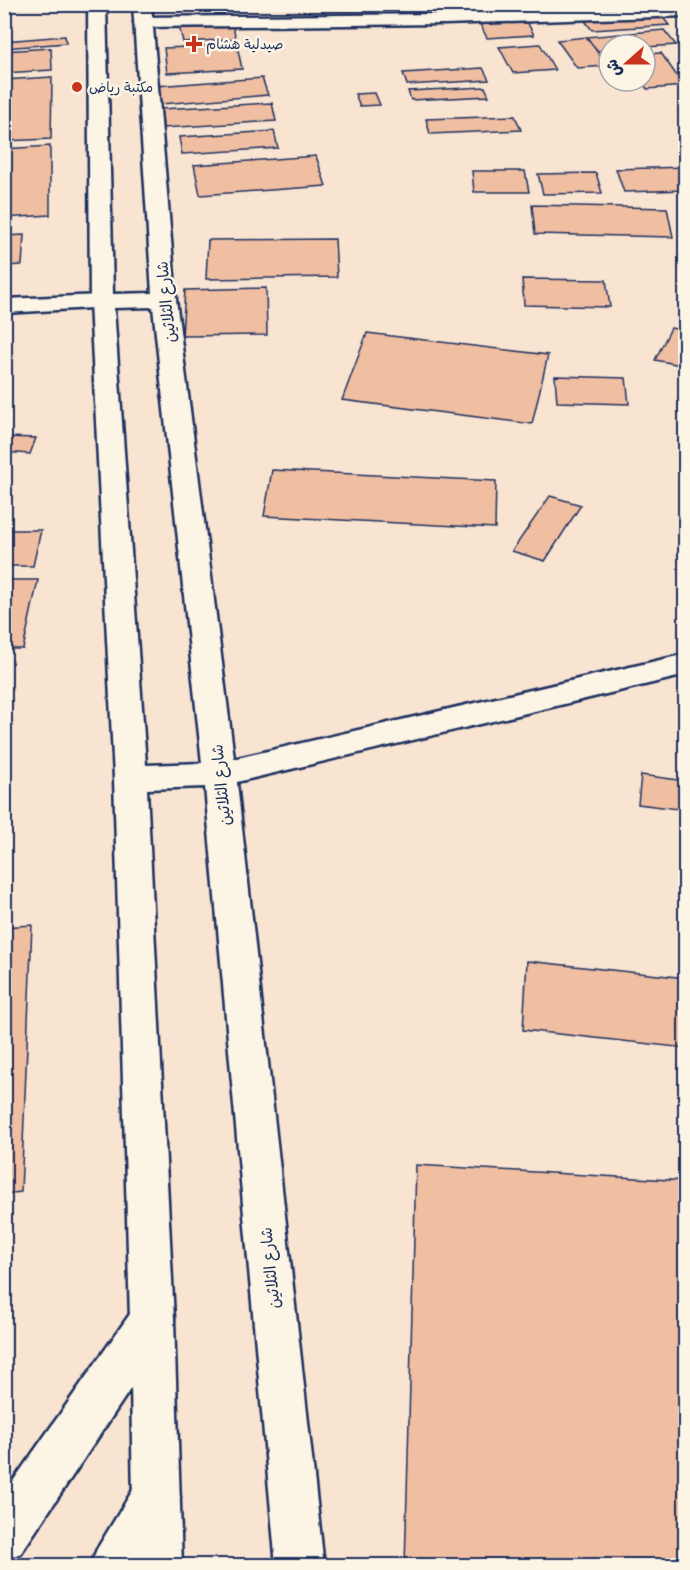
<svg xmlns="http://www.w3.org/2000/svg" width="690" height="1570" font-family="Sriracha,'Playpen Sans Arabic',sans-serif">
	<rect width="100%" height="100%" fill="#f8e4d1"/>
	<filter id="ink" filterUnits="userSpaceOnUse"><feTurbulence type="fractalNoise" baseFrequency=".0167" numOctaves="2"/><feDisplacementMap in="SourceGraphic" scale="12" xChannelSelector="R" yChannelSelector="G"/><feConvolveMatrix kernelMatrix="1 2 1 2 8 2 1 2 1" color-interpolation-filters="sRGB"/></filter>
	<g filter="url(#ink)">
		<!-- building -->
		<path fill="#f0bea1" stroke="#1b2f5e" stroke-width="1.5" d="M657,10l12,15 -77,5 -11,-14z
			M525,18l9,17 -47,3 -9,-18z
			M232,23l4,16 -53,3 -4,-16z
			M664,30l12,15 -31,2v-2h-36v5l-11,1 -12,-14z
			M65,36l1,7 -62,5v-7z
			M587,37l20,29 -30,2 -20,-28z
			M540,44l15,26 -42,3 -14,-26z
			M237,45l5,24 -75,4 -3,-25z
			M51,48l1,22 -48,3v-22z
			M661,53l23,33 -37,3 -5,-8h3v-27z
			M483,68l6,12 -82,5 -4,-12z
			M52,77l-1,62 -47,2v-61z
			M262,78l6,17 -107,9 -5,-18z
			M485,87l4,9 -78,4 -3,-9z
			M375,93l5,12 -20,1 -5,-12z
			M272,103l4,18 -113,7 -2,-19z
			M515,116l6,14 -91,4 -4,-15z
			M274,131l4,17 -96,6 -3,-17z
			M50,146v69l-46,3v-69z
			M316,156l10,30 -126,9 -6,-30z
			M686,167v23l-62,2 -8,-23z
			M472,171h53l4,21h-55z
			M596,173l6,20 -59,1 -5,-20z
			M532,205l135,3 6,29 -138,-3z
			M24,235l-2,30 -18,1v-30z
			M335,239l2,38 -131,2 2,-39z
			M522,279l84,1 4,27 -86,-2z
			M266,288l1,47 -85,1 3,-46z
			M671,328l15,3v35l-31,-6z
			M367,333l181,22 -16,69 -190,-24z
			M555,376l71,2 3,26 -72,-2z
			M4,437l32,1 -6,16 -26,-2z
			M272,470l224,11 -1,47 -231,-12z
			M550,496l31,9 -36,56 -33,-10z
			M4,530h37l-8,36h-29z
			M4,580h34l-15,69h-19z
			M641,775l45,6v29l-48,-6z
			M32,925l-11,267 -17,2v-267z
			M527,961l159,17v70l-163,-18z
			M416,1165l270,16v385h-281z"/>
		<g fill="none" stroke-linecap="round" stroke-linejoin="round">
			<!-- street casing -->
			<g stroke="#1b2f5e" stroke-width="5">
				<path id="street" d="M686,6v10l-241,8 -302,3 -9,-5 9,-5 302,-3z
					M102,295l8,2 4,5 -4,5 -106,6v-14z
					M686,654v21l-466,111 -12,-3 -4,-9 4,-9 12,-3z
					M152,1298l15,6 7,15 -7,15 -146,219 -17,7v-66l133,-190z
					M156,1473l17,7 7,17 -38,69h-52l7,-17 42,-69z"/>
			</g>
			<!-- secondary casing -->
			<g stroke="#1b2f5e" stroke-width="5">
				<path id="secondary" d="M88,4h18l7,290 39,-1 -19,-289h18l25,295 60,475 88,792h-48l-71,-779 -58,2 27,530 8,247h-48l-4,-247 -16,-541 -24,-476zM153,307l49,456 -56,2 -32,-457z"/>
			</g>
			<!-- street -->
			<use href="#street" fill="#fcf5e5" fill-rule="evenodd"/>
			<!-- secondary -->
			<use href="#secondary" fill="#fcf5e5" fill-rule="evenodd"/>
		</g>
	</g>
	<!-- markers -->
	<g fill="#c8321e" stroke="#fcf5e5" stroke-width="2">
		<path d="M191 35h6v6h6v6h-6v6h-6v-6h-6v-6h6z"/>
		<circle cx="77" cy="87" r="6"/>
	</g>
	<g text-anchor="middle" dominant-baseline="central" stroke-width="5" stroke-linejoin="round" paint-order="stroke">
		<!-- far-poi labels -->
		<g font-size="14" fill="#1b2f5e" stroke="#fcf5e5" text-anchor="start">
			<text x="206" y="44">صيدلية هشام</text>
			<text x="89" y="87">مكتبة رياض</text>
		</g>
		<!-- street labels -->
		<g font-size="16" fill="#1b2f5e" stroke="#fcf5e5">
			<text transform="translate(166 302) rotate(-96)">شارع الثلاثين</text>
			<text transform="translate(221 785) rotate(-96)">شارع الثلاثين</text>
			<text transform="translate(270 1268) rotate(-96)">شارع الثلاثين</text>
		</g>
	</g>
	<!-- margin -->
	<rect width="690" height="1570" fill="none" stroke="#fcf5e5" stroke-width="24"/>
	<rect x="12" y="12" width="666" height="1546" fill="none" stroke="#1b2f5e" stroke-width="2" filter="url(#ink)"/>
	<!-- north arrow -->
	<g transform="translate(627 63) rotate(249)"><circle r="28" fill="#fcf5e5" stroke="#a2a6af" stroke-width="1.5"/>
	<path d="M0-4.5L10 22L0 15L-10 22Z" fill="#c8321e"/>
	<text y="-9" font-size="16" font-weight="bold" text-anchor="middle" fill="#1b2f5e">ش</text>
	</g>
</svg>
